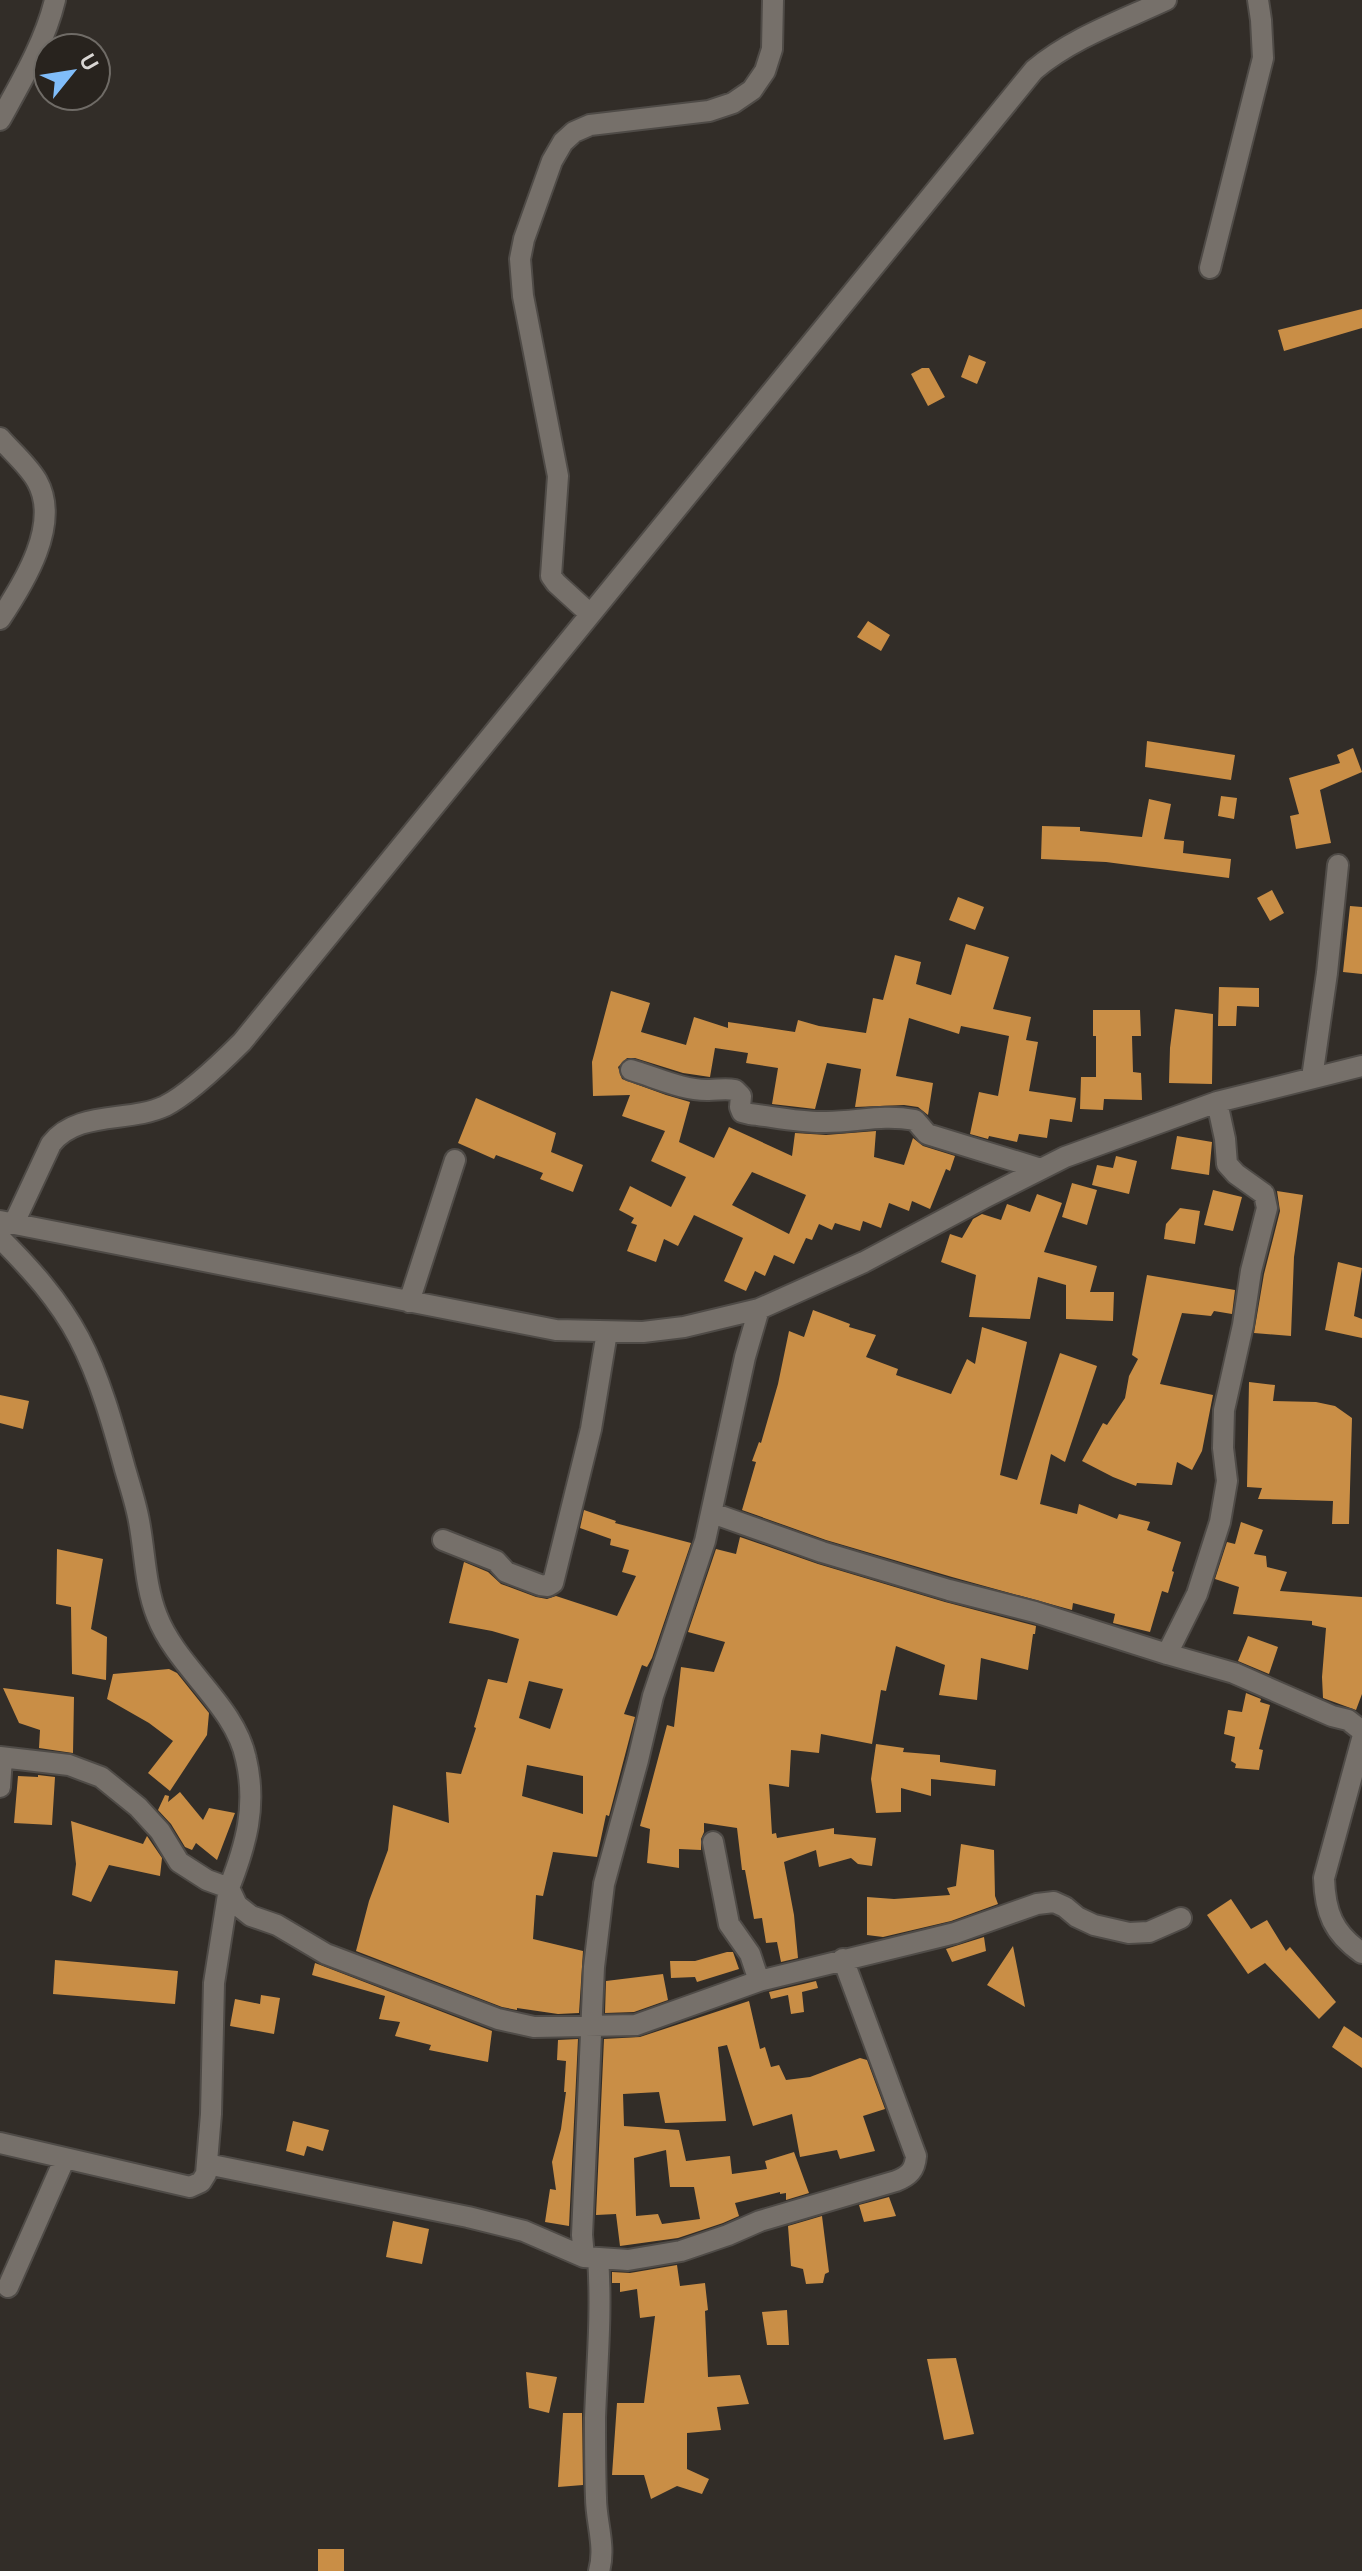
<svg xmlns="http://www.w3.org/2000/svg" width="1362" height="2571" font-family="'Space Grotesk',sans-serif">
	<rect width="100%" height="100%" fill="#322d28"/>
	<!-- building -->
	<path fill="#c98e46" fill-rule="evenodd" d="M1362,309v19l-78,23 -6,-21z
		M969,355l17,7 -9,22 -16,-7z
		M922,368h7l16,29 -17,9 -17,-32z
		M868,621l22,14 -9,16 -24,-14z
		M1147,741l88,14 -4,25 -86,-13z
		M1353,748l9,24 -42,18 11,53 -35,6 -6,-33 9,-2 -10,-36 51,-15 -3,-8z
		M1221,796l16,2 -3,21 -16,-3z
		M1149,799l22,5 -7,35 20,2 -1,12 48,6 -2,19 -123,-16 -65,-3 1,-33 38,1v4l62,6z
		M1272,890l12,23 -14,8 -13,-23z
		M958,897l26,10 -9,23 -26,-10z
		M1350,906l12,1v67l-19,-2z
		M966,944l43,13 -16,52 38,8 -5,23 12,2 -9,49 47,7 -4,24 -22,-3 -3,19 -28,-4 -2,8 -28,-6 -1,3 -18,-5 9,-42 19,4 11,-60 -48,-10 -2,8 -50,-16 -13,58 37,7 -5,32 -10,-8 -14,-2 -49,2 6,-38 -34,-6 -12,46 -43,-5 6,-36 -32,-5 2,-10 -33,-5 -5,29 -27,-4 -48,-15h-8l-9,9 4,12 44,16 24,7 -11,40 35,16 15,-31 63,29 3,-23 31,2 50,-4 -2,26 30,8 9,-27 10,8 32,10 -5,15 -4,-2 -16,40 -18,-8 -3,10 -20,-8 -8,25 -18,-7 -3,10 -25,-8 -3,7 -13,-6 -7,16 -6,-2 -12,26 -20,-9 -9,21 -10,-5 -9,20 -22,-10 19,-43 -49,-23 -16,31 -14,-7 -8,23 -29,-11 10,-26 -6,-2 3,-5 -15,-8 11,-24 41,21 15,-30 -35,-16 14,-30 -43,-15 8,-21 -37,1 -1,-34 19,-71 39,12 -9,29 45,13 8,-28 34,11v-6l67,10 3,-12 21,6 47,7 7,-35 10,2 12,-45 26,7 -5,22 35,11zM752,1172l54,23 -17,39 -57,-29z
		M1219,987l40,1v19l-22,-1 -1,20h-18z
		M1175,1009l38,5 -1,70 -43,-1 1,-35z
		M1093,1010h47l1,26h-9l1,36 8,1 1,27 -38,-1 -1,11 -23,-1 1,-32h15v-41h-3z
		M476,1098l80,35 -5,19 32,13 -10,27 -33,-13 3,-6 -47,-18 -2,4 -36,-16z
		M1177,1136l35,6 -3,33 -38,-6z
		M1116,1156l21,5 -8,33 -37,-9 5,-20 16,3z
		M1072,1183l25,7 -10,35 -25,-8z
		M1213,1190l29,7 -9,34 -29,-6z
		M1277,1191l26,4 -9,62 -3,79 -37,-3 10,-59 16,-63z
		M1037,1194l25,9 -18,49 53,14 -7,26h24l-1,29 -47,-2v-34l-28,-8 -8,42 -61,-2 7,-42 -35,-13 9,-28 12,4 11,-19 9,-5 19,6 6,-16 23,8z
		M1180,1208l20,3 -5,33 -31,-5 2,-15z
		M1338,1262l24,6 -8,48 8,3v19l-37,-8z
		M1147,1275l88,15 -3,24 -18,-3 -3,5 -29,-3 -22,71 53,11 -11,56 -10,19 -15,-8 -5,23 -35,-2 -1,3 -23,-9 -31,-16 21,-38 4,2 18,-27 4,-22 9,-17 -6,-4z
		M813,1310l37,14 -1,3 27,8 -10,22 32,12 -2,6 55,19 16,-35 8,5 7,-37 45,15 -27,133 17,5 43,-127 37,13 -32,96 -14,-8 -11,50 37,10 2,-10 38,15 2,-5 31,8 -3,8 34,12 -9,29 2,1 -6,21 -6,-2 -12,41 -37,-9 2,-9 -42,-11 -1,7 -120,-33 -126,-37 -84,-30 14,-48 -4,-1 7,-19 2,1 17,-59 11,-53 15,6z
		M1249,1382l26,3 -2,16 43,1 19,4 17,12 -3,106h-17l1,-23 -75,-2 4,-11 -15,-1z
		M0,1395l29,6 -6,28 -23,-6z
		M584,1510l32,11 -1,2 76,20 -39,115 -5,9 -5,-2 -18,49 11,3 -26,99 -3,-1 -9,42 -44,-5 -10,44 -7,-1 -3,44 50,12 -4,62 -21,1 -41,-6v2l-15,-3 -146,-56 13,-50 19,-51 5,-45 56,18 -3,-51 15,2 15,-46 -2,-1 14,-48 19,4 12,-44 -27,-8 -43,-8 15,-61 24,10 13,12 35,13 11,2 9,-3 61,20 19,-40 -14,-4 7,-22 -19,-5 1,-6 -31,-11zM529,1681l34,8 -13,40 -31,-11zM527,1765l56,11v38l-61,-18z
		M1241,1522l22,8 -9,24 12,2 1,11 20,5 -7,19 82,6v97l-6,16 -33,-12 -1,-21 4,-49 -14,-3v-4l-79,-7 6,-27 -24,-8 12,-37 8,2z
		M740,1537l78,27 127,38 91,24 -1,8h-2l-5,36 -47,-12 -4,42 -38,-5 6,-30 -49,-19 -10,45 -5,-1 -9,54 -51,-10 -2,19 -28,-3 -2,37 -20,-3 3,50 4,-1 1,5 57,-10v6l42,4 -4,28 -14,-2 -7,-6 -32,9 -3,-17 -32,12 10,53 4,43 -17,4 -4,-20 -11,1 -4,-25 -8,1 -9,-49h-3l-5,-42 -33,-5v9l-3,7v11l-22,-1v19l-32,-5 3,-34 -10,-3 27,-101 7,2 7,-60 33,5 11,-30 -37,-10 28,-83 20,5z
		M57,1549l46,10 -12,70 16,8 -1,43 -34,-6 -1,-67 -15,-3z
		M1248,1636l30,11 -9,27 -31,-13z
		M169,1669l8,4 32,40 -2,22 -37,56 -22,-18 25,-32 -24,-18 -42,-24 6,-25z
		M3,1688l71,9 -1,56 -34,-5 1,-18 -21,-7z
		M1246,1693l15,6 -1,3 10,3 -11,44 4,1 -4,20 -24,-2 1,-4 -5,-3 4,-24 -11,-3 4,-24 14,2z
		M876,1744l28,4 -1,4 37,3v7l56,8 -1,16 -64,-7v17l-30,-8v24l-25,1 -5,-34z
		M38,1775l17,2 -3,48 -38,-2 4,-47 20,1z
		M180,1792l23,28 6,-12 26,5 -18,47 -21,-17 -4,7 -7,-3 -14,-23 -13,-14 7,-15 4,1 -1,6z
		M71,1821l72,23 4,-8 15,22 -2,18 -51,-11 -18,37 -19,-7 4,-31z
		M961,1844l33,6 1,46 3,8 -47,17 -68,16 -16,-2v-38l27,2 56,-4 -3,-7 9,-2z
		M1231,1899l20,30 16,-9 19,31 4,-4 46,55 -17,17 -54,-56 -17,11 -41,-59z
		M984,1937l2,14 -34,11 -6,-13z
		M1013,1946l12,61 -38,-22z
		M727,1952h6l6,17 -42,13 -2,-5 -24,1 -1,-17h25z
		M55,1960l123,11 -3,33 -122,-10z
		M315,1963l177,68 -4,31 -59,-12 2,-5 -36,-9 5,-14 -21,-3 6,-23 -73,-21z
		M663,1974l5,26 -34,12 -29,1 1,-32z
		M816,1981l2,7 -16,4 2,20 -13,2 -3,-19 -17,4 -2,-7z
		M261,1995l19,3 -6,36 -44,-8 5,-27 25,5z
		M749,2001l11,48 5,-2 6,20 8,-2 7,15 24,-3 50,-19 7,2 18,49 -22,7 12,35 -35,8 -3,-9 -37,7 -8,-43 -39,12 -26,-81 -9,2 8,74 -61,2 -6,-31 -36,2 1,32 55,4 7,31 44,-5 2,18 35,-5 -2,-8 29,-9 15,41 -23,7v-7l-6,1v-2l-45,11 4,13 -16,7 -45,15 -58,8 -4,-32 -20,1 8,-176 36,-2zM666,2150l4,37h24l6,32 -38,5 -4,-10 -22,2 -2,-58z
		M1344,2026l18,12v30l-30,-21z
		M578,2039l-9,187 -24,-4 5,-33 6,1 -4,-28 9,-33 5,-37h-2l2,-31 -9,-1 1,-20z
		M293,2121l36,9 -6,21 -16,-5 -3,10 -18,-5z
		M889,2197l7,19 -32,6 -5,-17z
		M822,2216l7,56 -4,2 -2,9 -17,1 -3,-15 -12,-3 -3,-40z
		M393,2221l36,8 -7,35 -36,-7z
		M677,2265l3,21 25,-3 3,27 -3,1 3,66 32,-2 9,29 -32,3 4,23 -34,3v36l22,10 -7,15 -25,-8 -26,13 -7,-24h-32l5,-72h27l11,-87 -15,2 -3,-29 -17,3v-9h-8v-11l18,1z
		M787,2310l2,35h-22l-5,-33z
		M956,2358l18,76 -30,6 -17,-81z
		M526,2372l31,5 -8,36 -20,-5z
		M563,2413h19l1,72 -25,2z
		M318,2549h26v22h-26z"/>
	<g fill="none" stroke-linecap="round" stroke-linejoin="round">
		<!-- street casing -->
		<g stroke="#4f4b47" stroke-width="24">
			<path id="street" d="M0,120c21,-38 45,-78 55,-120
				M1210,268l53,-210 -2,-38 -3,-20
				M0,438c11,13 28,27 37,43 24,43 -13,102 -37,138
				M590,614l-34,-31 -5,-7 7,-100 -35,-180 -3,-37 4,-20 28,-78 11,-19 11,-10 16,-7 119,-14 24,-8 19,-13 13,-19 7,-22 1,-49
				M631,1070c24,7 53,21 78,20 9,0 16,-2 26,0l6,6 -1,11 2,5 8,2c25,3 51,9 76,8 32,0 55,-8 89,-2l12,14 114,35
				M1312,1078l15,-105 11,-108
				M1217,1102l8,37 2,25 9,10 28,20 3,14 -16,63 -8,54 -19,85 -1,38 4,33 -7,41 -23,72 -30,60 67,19 98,43 16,4 14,11
				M0,1221l556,109 87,2 41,-5 75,-18 105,-47 122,-65 79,-40 152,-55 145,-36
				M14,1223l37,-79c26,-34 78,-21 114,-38 24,-12 58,-45 77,-64l792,-972c38,-32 87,-49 132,-70
				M0,1238c30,30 59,62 79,100 21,40 34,87 46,131 5,17 11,35 14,52 6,32 6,65 18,95 20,52 78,89 89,143 11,47 0,86 -17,129l8,17 14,11 26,9 49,29 172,65 36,8 102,-2 123,-44 196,-48 82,-29 17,-2 11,5 12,10 17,8 35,8 20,-1 32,-14
				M409,1302l46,-142
				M712,1513l110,39 127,38 86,22 132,42
				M443,1540l53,21 10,11 34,13 8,1 5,-3 38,-154 16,-97
				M1362,1739l-38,139c1,34 9,55 38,75
				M0,1757l69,8 32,12 37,30 22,24 19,31 28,18 22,8 -15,95 -3,131 -5,60 -5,8 -11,5 -190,-44
				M0,1787l2,-29
				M713,1842l16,82 21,30 9,27
				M207,2164l261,53 56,14 60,26 44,3 53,-9 47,-16 32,-14 136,-40c13,-5 19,-11 20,-25l-73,-197
				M584,2257l-2,-22 12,-268 10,-83 34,-124 15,-64 52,-155 40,-184 14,-48
				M598,2258c4,53 -1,106 -3,160 0,26 0,53 1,80 0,24 10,49 3,73
				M8,2287l57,-129"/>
		</g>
		<!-- street -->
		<use href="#street" stroke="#76706a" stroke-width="20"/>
	</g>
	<!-- north arrow -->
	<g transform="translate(72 72) rotate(60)"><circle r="38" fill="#28231e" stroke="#6f6b66" stroke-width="2"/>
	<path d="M0-6L14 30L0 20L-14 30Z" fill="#80bdfa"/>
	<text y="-12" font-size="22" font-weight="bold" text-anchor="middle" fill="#d9d6d3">U</text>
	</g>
</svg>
